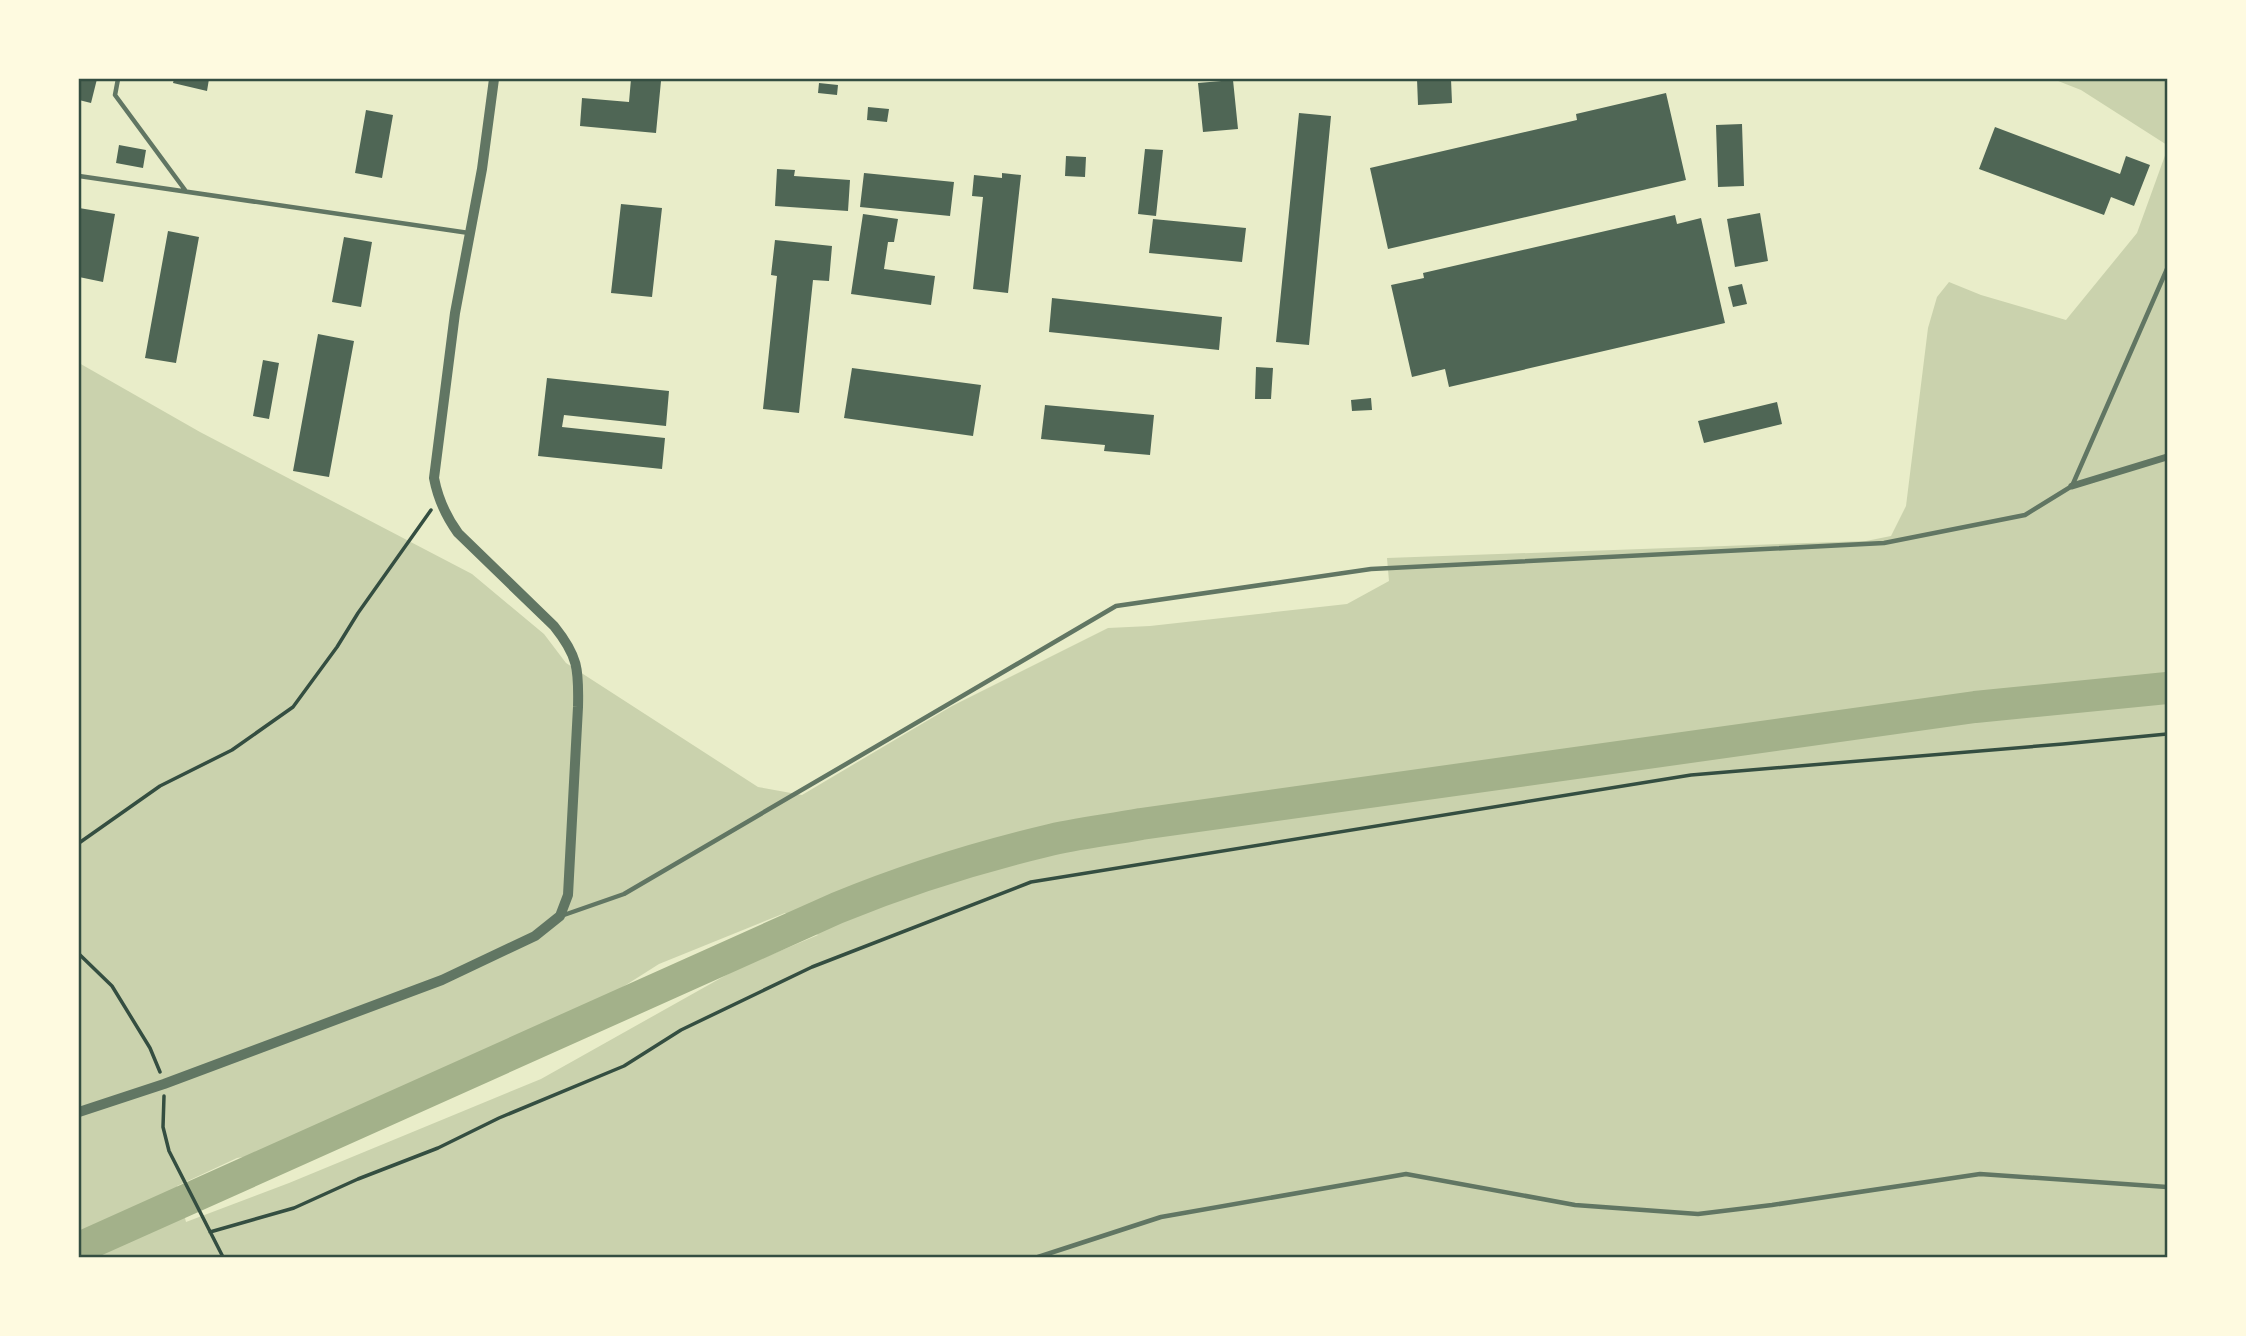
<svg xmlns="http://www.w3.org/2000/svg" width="2246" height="1336" font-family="'Fira Sans',sans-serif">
	<rect width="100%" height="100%" fill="#e9edc9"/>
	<!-- green -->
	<path fill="#cad2ad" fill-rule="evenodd" d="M2053,79h114v66l-86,-55z
		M2167,150v1107h-2088v-894l121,69 272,142 72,60 22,29 192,124 44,8 150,-89 156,-78 42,-2 197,-22 42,-23 -2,-23 479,-17 25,-5 15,-30 22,-178 9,-31 12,-15 32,13 85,25 71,-87zM785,913l33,22 -81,34 -196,110 -252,104 -103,39 -9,-36 60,-28 26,-4 176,-78 127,-53 93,-59z"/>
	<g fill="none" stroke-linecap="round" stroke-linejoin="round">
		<!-- river -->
		<path stroke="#a3b18a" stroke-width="32" d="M79,1248l758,-340c68,-28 138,-50 209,-67 31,-8 64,-11 95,-17l834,-117 192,-19"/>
	</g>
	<!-- building -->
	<path fill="#4f6655" d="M79,79h18l-6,24 -12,-3z
		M174,79h35l-2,12 -34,-8z
		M631,79l30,2 -5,52 -76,-7 2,-28 47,4z
		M1417,79h34l1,24 -34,2z
		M1233,80l5,49 -35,3 -5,-49z
		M819,83l19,2 -1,10 -19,-2z
		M1666,93l20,87 -298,69 -18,-81 207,-48 -1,-6z
		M868,107l21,2 -2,13 -20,-2z
		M366,110l27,5 -11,63 -27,-5z
		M1299,113l32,3 -22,229 -33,-3z
		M1742,124l2,62 -26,1 -2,-62z
		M1995,127l125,47 6,-18 24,9 -16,41 -23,-9 -7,18 -125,-46z
		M119,145l27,5 -3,18 -27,-5z
		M1145,149l18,1 -7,66 -18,-2z
		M1066,156l20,1 -1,20 -20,-1z
		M777,169l18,1 -1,6 56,4 -2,31 -73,-5z
		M864,173l90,9 -4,34 -90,-9z
		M1002,173l19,2 -13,118 -35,-4 10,-92 -11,-1 2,-21 28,3z
		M621,204l41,4 -10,89 -41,-4z
		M79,208l36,6 -12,68 -24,-5z
		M1760,213l8,48 -33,6 -8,-48z
		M863,214l35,5 -4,23h-6l-4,27 51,7 -4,29 -80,-11z
		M1675,215l2,9 24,-6 24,105 -276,64 -4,-18 -33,8 -21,-92 33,-7 -1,-5z
		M1153,219l93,9 -4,34 -93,-9z
		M168,231l31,6 -23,126 -31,-5z
		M344,237l28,5 -11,65 -29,-5z
		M775,240l57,6 -3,35 -16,-1 -14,133 -36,-4 14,-133 -6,-1z
		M1742,284l5,20 -14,3 -5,-20z
		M1052,298l170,19 -3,33 -170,-18z
		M318,334l36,7 -25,136 -36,-6z
		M263,360l16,3 -10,56 -16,-3z
		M1256,367l17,1 -2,31h-16z
		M852,368l129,17 -8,51 -129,-18z
		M547,378l122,13 -3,35 -102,-11 -2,12 103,11 -3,31 -124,-13z
		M1371,398l1,12 -20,1 -1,-11z
		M1777,402l5,22 -78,19 -6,-22z
		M1045,405l109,10 -4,40 -46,-4 1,-6 -64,-6z"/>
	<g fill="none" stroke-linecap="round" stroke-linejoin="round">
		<!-- path -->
		<path stroke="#344e41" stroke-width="3.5" d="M79,843l81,-57 72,-36 61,-43 44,-60 21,-34 73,-103
			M79,954l33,32 38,62 10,24
			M164,1096l-1,31 6,24 54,106
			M210,1232l84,-24 64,-29 80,-31 61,-30 125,-52 57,-36 131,-63 219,-85 660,-107 372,-31 104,-10"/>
		<!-- service -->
		<path stroke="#617663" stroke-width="4.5" d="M118,79l-3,16 70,95
			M79,176l390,57
			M561,916l63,-22 492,-288 255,-37 513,-26 141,-28 47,-29 95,-217
			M1038,1257l123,-40 245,-43 169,31 123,9 74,-9 208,-31 187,13"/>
		<!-- minor -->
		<path stroke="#617663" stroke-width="7" d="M2072,486l95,-29"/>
		<!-- tertiary -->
		<path stroke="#617663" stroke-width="10" d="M79,1112l85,-28 278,-104 93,-44 25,-20 8,-21 10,-188c1,-38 0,-51 -24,-81l-96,-93c-13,-18 -20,-34 -24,-55l21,-165 27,-144 12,-90"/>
	</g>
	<!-- border -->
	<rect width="2246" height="1336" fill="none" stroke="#fefae0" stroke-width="161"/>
	<rect x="80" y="80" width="2086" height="1176" fill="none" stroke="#344e41" stroke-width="2.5"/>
</svg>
